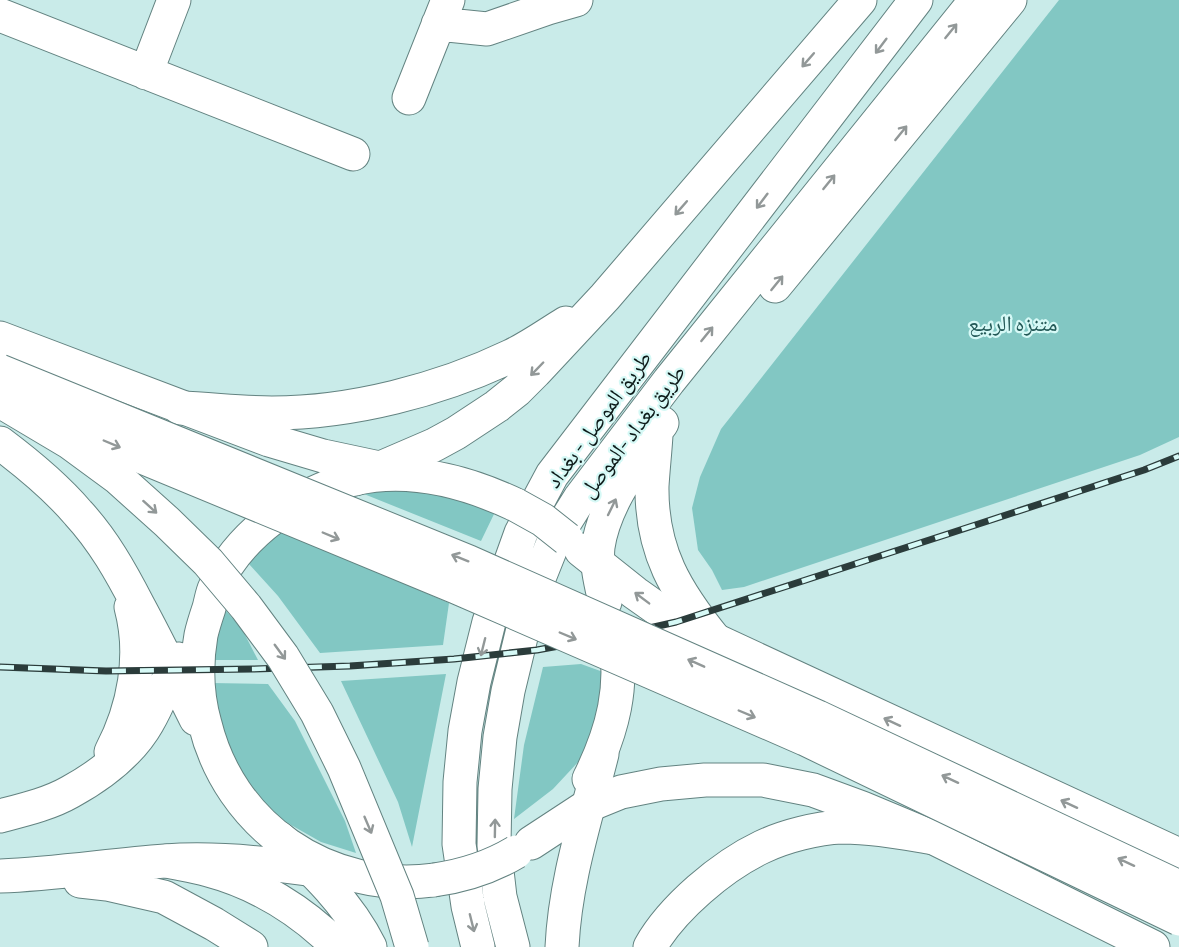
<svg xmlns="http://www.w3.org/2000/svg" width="1179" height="947" font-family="'Sofia Sans Condensed','Noto Naskh Arabic',sans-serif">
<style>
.green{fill:#82c7c3}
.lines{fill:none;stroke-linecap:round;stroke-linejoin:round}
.minor-casing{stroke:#638381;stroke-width:35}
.major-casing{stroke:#638381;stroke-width:35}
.highway-casing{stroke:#638381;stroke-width:35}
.minor{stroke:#fff;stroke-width:33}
.major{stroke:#fff;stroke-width:33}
.highway{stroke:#fff;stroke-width:33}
.rail-casing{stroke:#2b3c3b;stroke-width:7}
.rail{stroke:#d6f9f6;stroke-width:4.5;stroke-dasharray:14;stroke-linecap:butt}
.major-bridge-casing{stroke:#638381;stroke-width:35;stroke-linecap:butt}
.highway-bridge-casing{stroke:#638381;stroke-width:35;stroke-linecap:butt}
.major-bridge{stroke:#fff;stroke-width:33}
.highway-bridge{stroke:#fff;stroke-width:33}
.oneway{stroke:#929898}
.labels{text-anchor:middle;stroke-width:4.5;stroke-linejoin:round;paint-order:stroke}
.park-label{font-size:22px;fill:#235957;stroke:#d6f9f6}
.street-label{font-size:22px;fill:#0d1a19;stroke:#d6f9f6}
</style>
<rect width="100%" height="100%" fill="#c9ebe9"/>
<path class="green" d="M1059,0H1179V437L1140,455L744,587L722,590L712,570L698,550L692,508L700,477L721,429Z
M426,487L495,512L481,541L349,488Z
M277,529L449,603L443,645L320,653L278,596L249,564L259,550Z
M221,605L242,629L258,660H210Z
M581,664L606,673L593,729L580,760L553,789L514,819L524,745L543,667Z
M446,674L412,847L398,802L341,681Z
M211,683L268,684L295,721L345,821L356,853L321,842L284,821L252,792L229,756Z"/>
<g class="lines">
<defs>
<path id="minor" d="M0,15L353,154
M438,24L487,29L548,8L576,0
M146,73L174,0
M409,98L448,0"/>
<path id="major" d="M0,338L269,440L323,456L384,469
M0,443C28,464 55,486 78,513C103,540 121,572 138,605C158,642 177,681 196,719
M581,550L635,593L676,622L1179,855
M111,752C134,708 144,656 131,607
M589,779C612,733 626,684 613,632
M0,816C23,810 49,804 70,792C101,775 131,752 148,722C160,702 167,679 178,659
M531,843L589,805L621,792L661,784L705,780H763L813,790L862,808L934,838L1153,947
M0,876C55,874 110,865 165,861C217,857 270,863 321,871
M434,880C383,887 330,874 288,845C246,816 217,773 205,724C197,696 196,664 201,635C203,626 206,617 209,608C211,601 212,593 215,587C239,534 298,492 354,479C410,466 465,481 516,505
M80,881L107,884L164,897L214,924L251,947"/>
<path id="highway" d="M775,286L1010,0
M180,408C211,409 241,413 272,413C351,413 440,390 511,356C530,347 548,334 566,323
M656,435C655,452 653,469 652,486C651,551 676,592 716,641
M355,479L434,445L456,433L497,406L517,390L535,372L605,297L860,0
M605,602C601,584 596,565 598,547C604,505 634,466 656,431L662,423
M279,838C313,870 349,904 370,947
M167,861C180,864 194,866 208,870C257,883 302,911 338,947
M478,947L468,906L459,844L460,782L465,731L474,682L489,622L521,533L552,475L916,0
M513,947L500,897L494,845L495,789L500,737L508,691L522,633L537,583L555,538L580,498L669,381L976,0
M562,947C565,881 586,818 602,754
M650,947C672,908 722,866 762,847C785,836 817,828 842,827C873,827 903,833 934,838"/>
</defs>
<use href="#minor" class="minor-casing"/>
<use href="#major" class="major-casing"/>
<use href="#highway" class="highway-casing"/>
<use href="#minor" class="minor"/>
<use href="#major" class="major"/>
<use href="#highway" class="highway"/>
<defs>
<path id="rail" d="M0,667L106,671L253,669L350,666L454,659L537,650L614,636L676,622L954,532L1144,470L1179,456"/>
</defs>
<use href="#rail" class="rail-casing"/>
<use href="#rail" class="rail"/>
<defs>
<path id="major-bridge" d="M0,371L469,562L818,717L1179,887
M43,416L456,587L805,739L1179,919
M516,505L543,520L567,539
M434,880C463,876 491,867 516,852"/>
<path id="highway-bridge" d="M0,401L69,442L118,478L167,522L208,562L246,607L283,657L317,713L344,768L397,896L412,947"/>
</defs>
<use href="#major-bridge" class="major-bridge-casing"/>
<use href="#highway-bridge" class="highway-bridge-casing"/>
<use href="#major-bridge" class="major-bridge"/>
<use href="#highway-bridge" class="highway-bridge"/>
</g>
<defs><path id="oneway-shaft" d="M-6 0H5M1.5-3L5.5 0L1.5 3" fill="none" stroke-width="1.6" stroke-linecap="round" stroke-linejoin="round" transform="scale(1.5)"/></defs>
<g class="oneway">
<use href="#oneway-shaft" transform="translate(951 31) rotate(-51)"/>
<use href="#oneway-shaft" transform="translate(881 46) rotate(127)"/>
<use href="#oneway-shaft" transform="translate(808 60) rotate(131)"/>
<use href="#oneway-shaft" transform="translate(901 133) rotate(-51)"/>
<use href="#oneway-shaft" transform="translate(829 182) rotate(-51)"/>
<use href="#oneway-shaft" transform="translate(762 201) rotate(127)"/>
<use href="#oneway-shaft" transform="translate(681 208) rotate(131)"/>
<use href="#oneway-shaft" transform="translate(777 283) rotate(-51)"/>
<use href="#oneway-shaft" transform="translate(707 334) rotate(-51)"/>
<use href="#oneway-shaft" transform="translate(537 369) rotate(134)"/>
<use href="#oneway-shaft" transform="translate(112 444) rotate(23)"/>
<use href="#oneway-shaft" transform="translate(150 507) rotate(42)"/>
<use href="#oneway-shaft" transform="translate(612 507) rotate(-64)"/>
<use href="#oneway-shaft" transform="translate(331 536) rotate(23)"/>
<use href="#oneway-shaft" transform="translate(460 558) rotate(-158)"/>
<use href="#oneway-shaft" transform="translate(642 598) rotate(-143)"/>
<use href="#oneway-shaft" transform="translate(568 636) rotate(23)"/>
<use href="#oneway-shaft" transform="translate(483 647) rotate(104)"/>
<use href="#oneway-shaft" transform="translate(280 652) rotate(54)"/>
<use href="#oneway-shaft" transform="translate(696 663) rotate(-156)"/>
<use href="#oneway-shaft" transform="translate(747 714) rotate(23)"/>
<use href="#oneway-shaft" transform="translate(892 722) rotate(-155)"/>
<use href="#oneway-shaft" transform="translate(950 779) rotate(-155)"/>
<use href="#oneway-shaft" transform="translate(1069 804) rotate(-155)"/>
<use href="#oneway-shaft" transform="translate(368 825) rotate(67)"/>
<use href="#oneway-shaft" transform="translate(495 828) rotate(-89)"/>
<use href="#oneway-shaft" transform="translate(1126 862) rotate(-155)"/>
<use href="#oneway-shaft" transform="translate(472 923) rotate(76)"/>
</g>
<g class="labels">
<g class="park-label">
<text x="1013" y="331">متنزه الربيع</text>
</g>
<g class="street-label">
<text transform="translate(598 419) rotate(-54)" y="8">طريق الموصل - بغداد</text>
<text transform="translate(632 431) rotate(-53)" y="8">طريق بغداد -الموصل</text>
</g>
</g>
</svg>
